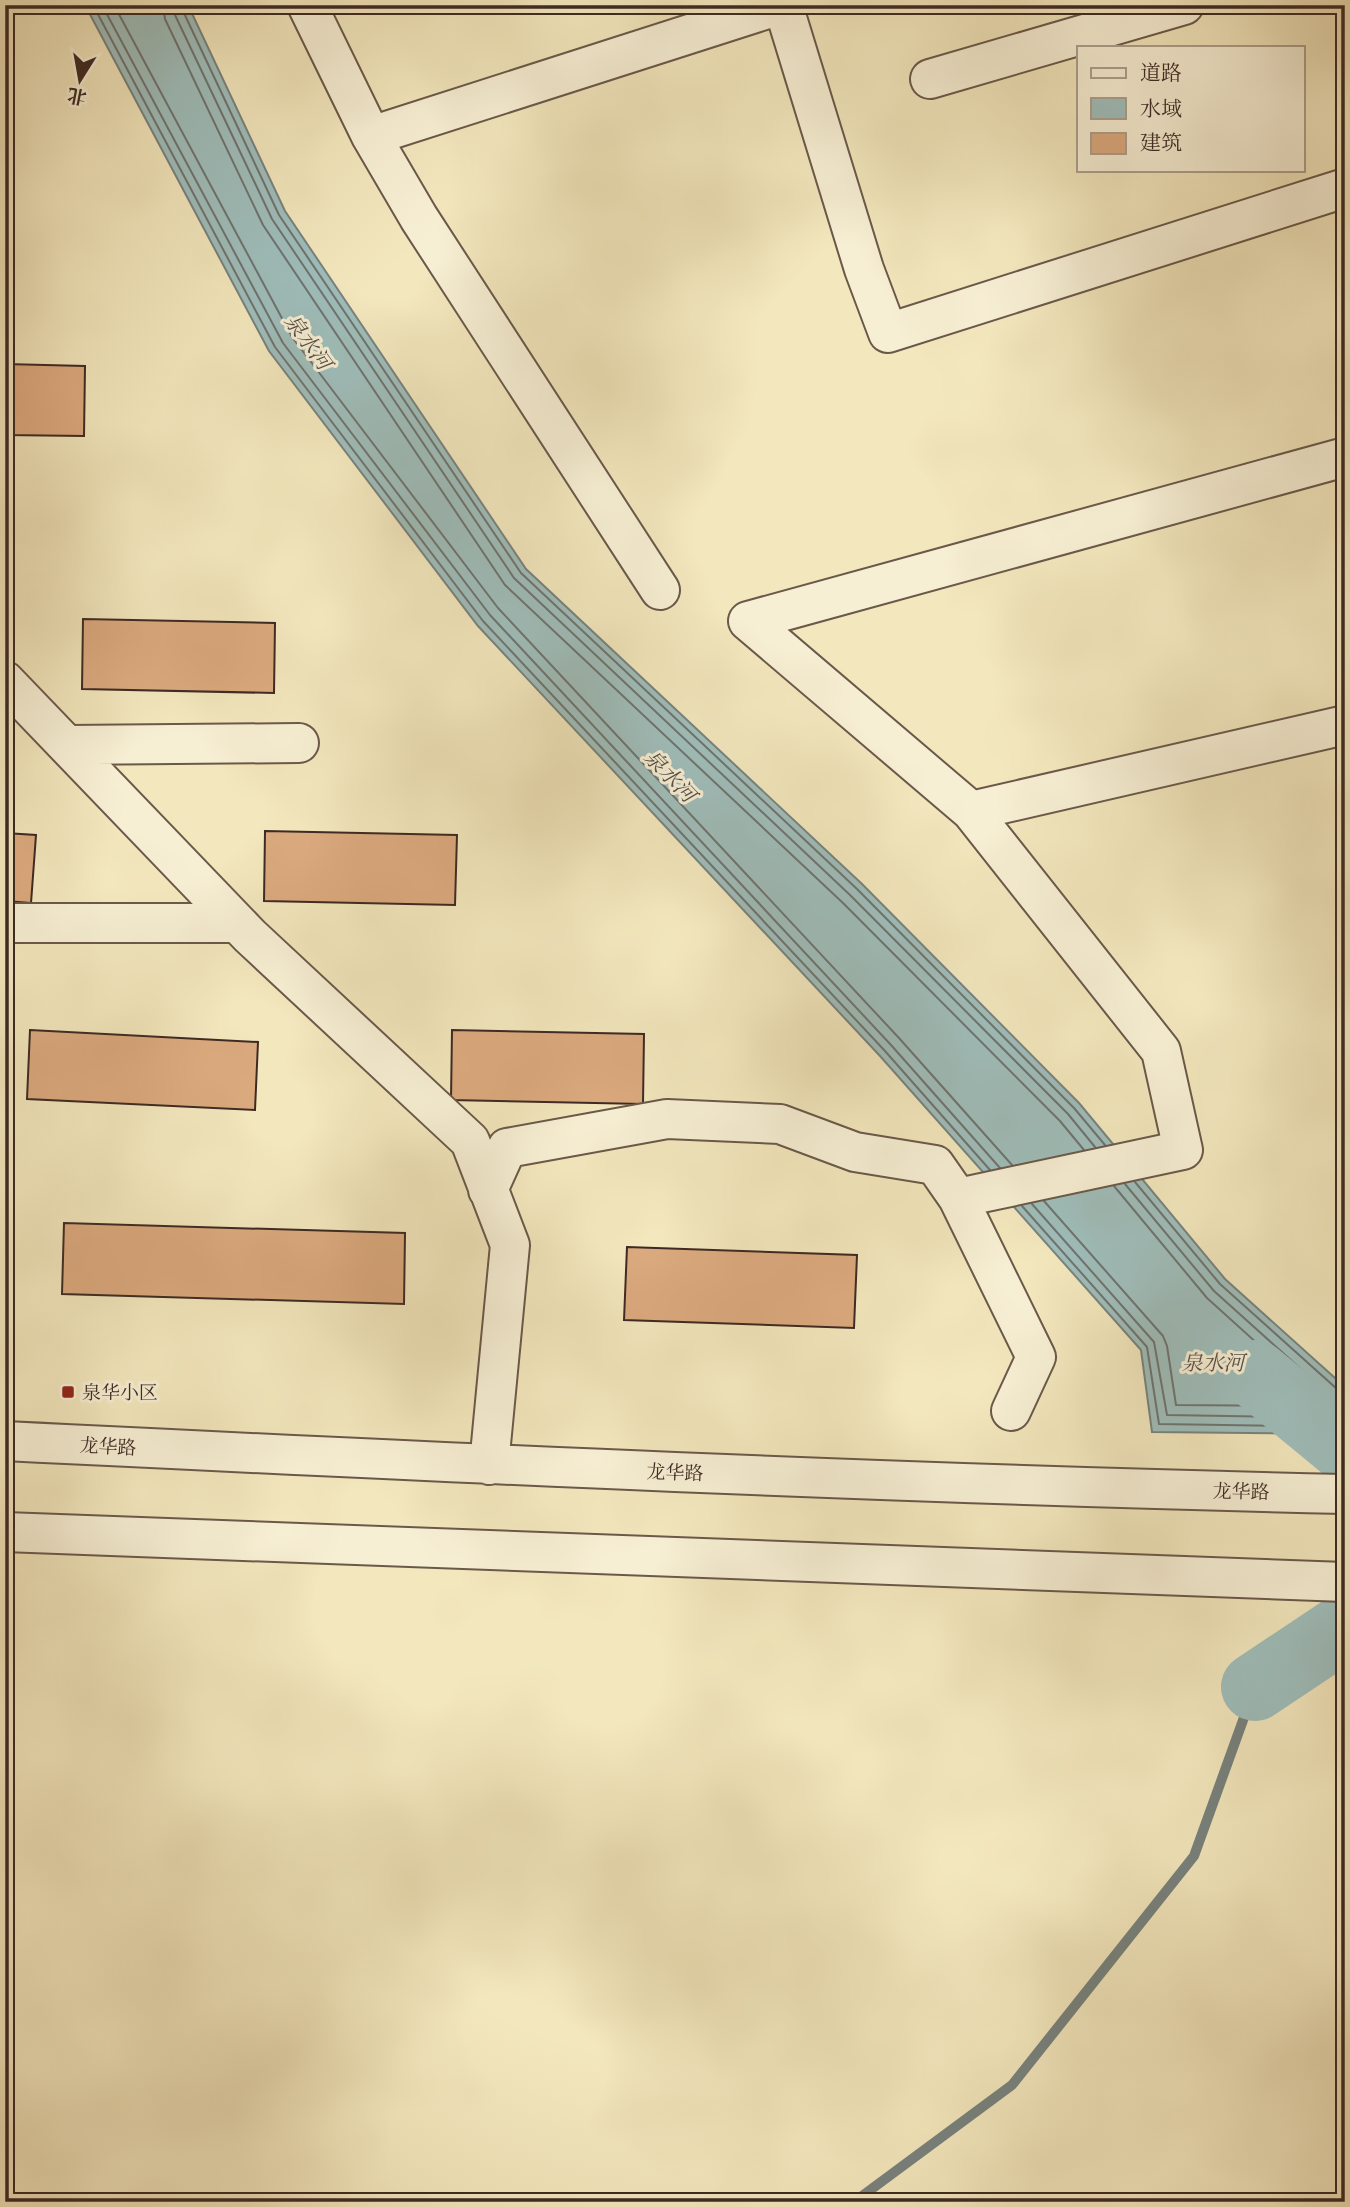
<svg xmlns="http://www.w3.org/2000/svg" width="1350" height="2207" font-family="Vollkorn,'Noto Serif SC',serif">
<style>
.water{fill:#9fbebb;stroke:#78837f;stroke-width:2}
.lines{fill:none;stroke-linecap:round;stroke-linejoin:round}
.shore{stroke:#6e7470;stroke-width:2}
.stream{stroke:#78837f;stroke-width:10}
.river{stroke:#9fbebb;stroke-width:68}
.building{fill:#dba97e;stroke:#3d2a24;stroke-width:2}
.minor-casing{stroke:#6a594a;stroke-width:42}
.minor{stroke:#f7efd4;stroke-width:38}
.poi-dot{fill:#8f2418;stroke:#f7efd4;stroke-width:2.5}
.labels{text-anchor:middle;stroke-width:6;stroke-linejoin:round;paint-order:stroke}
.poi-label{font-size:19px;fill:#3d2a24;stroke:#f7efd4;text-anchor:start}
.street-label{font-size:19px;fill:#3d2a24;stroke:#f7efd4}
.water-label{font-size:21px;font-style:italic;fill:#564f4a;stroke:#f7efd4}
</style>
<rect width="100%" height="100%" fill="#f3e7bd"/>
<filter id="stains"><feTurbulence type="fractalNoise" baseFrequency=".00286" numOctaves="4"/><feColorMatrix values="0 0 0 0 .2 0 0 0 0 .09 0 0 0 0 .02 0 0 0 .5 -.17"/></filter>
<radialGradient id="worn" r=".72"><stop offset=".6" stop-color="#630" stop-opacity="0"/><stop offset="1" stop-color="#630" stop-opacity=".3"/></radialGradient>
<path class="water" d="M85,5H188L285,211L526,569L862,884L1079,1103L1225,1279L1345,1387V1434L1152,1432L1141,1350L880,1056L478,626L269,351Z"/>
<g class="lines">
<path class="shore" d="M93,5L275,347L483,621L885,1051L990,1170
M102,5L283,343L490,615L891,1045L1000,1168
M114,5L292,337L498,608L899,1038L1012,1165
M163,5L165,19L263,225L505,585L843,903L1060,1121L1084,1150
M173,5L175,15L272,219L514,578L850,895L1068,1114L1095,1147
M182,5L183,11L279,215L521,573L857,889L1074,1108L1105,1145
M1135,1182L1220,1284L1337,1389L1345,1391
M1125,1184L1214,1291L1332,1397L1345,1400
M1044,1201L1163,1336L1167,1346L1176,1405L1322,1406L1321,1401L1207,1298L1114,1186
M1032,1204L1154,1342L1167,1415L1345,1418
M1022,1206L1147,1347L1159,1424L1345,1427"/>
<path class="stream" d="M854,2202L1012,2085L1194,1856L1255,1687"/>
<path class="river" d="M1255,1374L1345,1448
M1255,1687L1345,1627"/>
</g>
<path class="building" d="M5,364L85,366L84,436L5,435Z
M83,619L275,623L274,693L82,689Z
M265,831L457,835L455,905L264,901Z
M5,833L36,835L31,903L5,901Z
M30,1030L258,1042L255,1110L27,1099Z
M452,1030L644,1034L643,1104L451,1100Z
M64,1223L405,1233L404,1304L62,1294Z
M627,1247L857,1255L854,1328L624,1320Z"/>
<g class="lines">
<defs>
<path id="minor" d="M307,5L371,136L419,218L660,590
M783,5L864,269L888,333L1345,188
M930,79L1184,5
M371,136L780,5
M748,621L971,811L1161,1051L1183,1150L958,1198
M748,621L1345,457
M5,681L250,936L470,1141L510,1245L489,1465
M67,745L299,743
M971,811L1345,725
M5,923H237
M488,1190L507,1148L667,1119L780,1124L855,1152L935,1165L958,1198L1036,1357L1011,1411
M5,1441C452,1463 898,1484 1345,1494
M5,1532L1345,1582"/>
</defs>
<use href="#minor" class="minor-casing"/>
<use href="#minor" class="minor"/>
</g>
<rect class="poi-dot" x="61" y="1385" width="14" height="14" rx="3.5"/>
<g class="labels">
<g class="poi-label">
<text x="82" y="1399">泉华小区</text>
</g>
<g class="street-label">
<text transform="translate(108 1446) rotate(3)" y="7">龙华路</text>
<text transform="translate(675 1472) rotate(2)" y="7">龙华路</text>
<text transform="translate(1241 1491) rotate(1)" y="7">龙华路</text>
</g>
<g class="water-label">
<text transform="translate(308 342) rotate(54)" y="7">泉水河</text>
<text transform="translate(670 776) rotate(46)" y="7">泉水河</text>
<text x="1213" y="1370">泉水河</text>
</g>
</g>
<rect width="1350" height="2207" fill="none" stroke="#f3e7bd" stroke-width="28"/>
<rect x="7" y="7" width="1336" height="2193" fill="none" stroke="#3d2a24" stroke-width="3.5"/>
<rect x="14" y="14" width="1322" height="2179" fill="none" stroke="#3d2a24" stroke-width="2"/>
<rect x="1077" y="46" width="228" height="126" fill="#f7efd4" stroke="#ada08e" stroke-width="2"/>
<rect x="1091" y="68" width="35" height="10" fill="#f7efd4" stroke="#ada08e" stroke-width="2"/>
<text x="1140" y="80" font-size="21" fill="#3d2a24">道路</text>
<rect x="1091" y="98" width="35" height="21" fill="#9fbebb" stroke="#ada08e" stroke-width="2"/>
<text x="1140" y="116" font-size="21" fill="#3d2a24">水域</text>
<rect x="1091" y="133" width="35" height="21" fill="#dba97e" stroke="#ada08e" stroke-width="2"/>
<text x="1140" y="150" font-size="21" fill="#3d2a24">建筑</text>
<g transform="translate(80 80) rotate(191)" stroke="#f7efd4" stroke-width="5" paint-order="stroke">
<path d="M0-5L12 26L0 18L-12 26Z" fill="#3d2a24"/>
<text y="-10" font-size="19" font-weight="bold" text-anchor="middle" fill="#3d2a24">北</text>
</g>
<rect width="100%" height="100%" filter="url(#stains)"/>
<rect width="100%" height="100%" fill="url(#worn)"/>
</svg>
